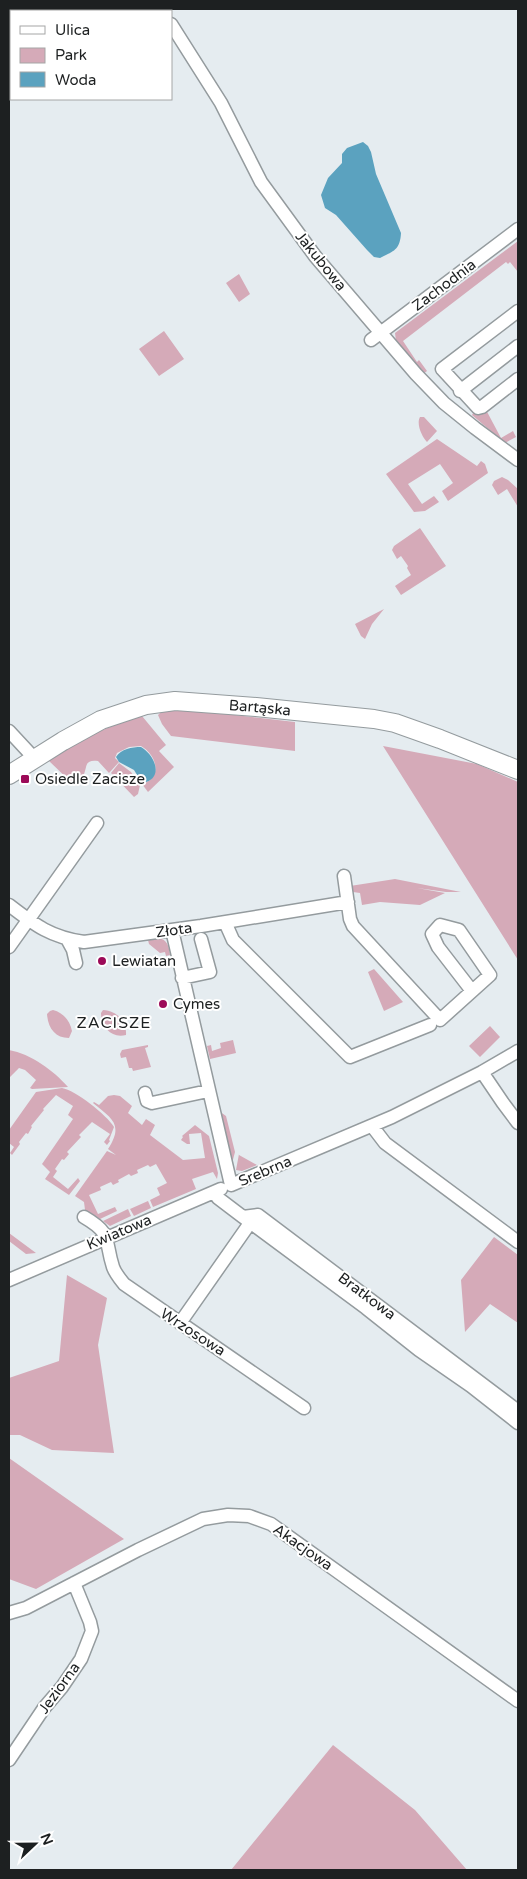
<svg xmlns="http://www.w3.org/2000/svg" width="527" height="1879" font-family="'Varela Round',sans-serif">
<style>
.green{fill:#d5aab8}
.water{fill:#5ba2bf}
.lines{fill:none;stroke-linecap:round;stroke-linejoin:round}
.street-casing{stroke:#949b9e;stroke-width:15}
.secondary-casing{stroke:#949b9e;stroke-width:20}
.street{stroke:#fff;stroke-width:12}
.secondary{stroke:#fff;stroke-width:18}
.poi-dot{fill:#9c0a58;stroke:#fff;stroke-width:2}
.labels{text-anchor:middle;stroke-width:4;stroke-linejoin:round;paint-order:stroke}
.street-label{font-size:15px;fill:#1d2021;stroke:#fff}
.poi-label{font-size:15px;fill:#1d2021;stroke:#fff;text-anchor:start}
.neighbourhood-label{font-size:16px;letter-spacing:1px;fill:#1d2021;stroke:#fff}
</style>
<rect width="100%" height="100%" fill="#e5ecf0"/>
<path class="green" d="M518,241V272L510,262L508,264L506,262L403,341L417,362L419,360L427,371L423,374L396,341L395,333Z
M239,274L250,294L239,302L226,283Z
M164,331L184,359L159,376L139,349Z
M485,408L501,438L513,431L516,437L505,443L472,415L475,410Z
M420,417H424L437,431L427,442C422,437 416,424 420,417Z
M437,439L477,466L481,461L485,464L488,473L448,501L442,491L453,483L440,464L408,484L422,504L434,496L439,502L425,511L414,512L386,474Z
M502,477L508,480L518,489V507L507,489L498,495L492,485L494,481Z
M420,528L446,566L401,595L395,586L411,575L407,568L408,566L401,556L397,559L392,550L394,546Z
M384,609L372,624L365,639L361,636L355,624Z
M167,709L193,710L295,722V751L171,736L162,724L158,715L163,710Z
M140,715L142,716L166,745L159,751L174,767L148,792L142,784C163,778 157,755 141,746L129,747L117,753L115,758L119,762L109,773L98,761C83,759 88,768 83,776C81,779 76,782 73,784L48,760L95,733Z
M383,746L477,764L518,782V960Z
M119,763L131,772L140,785L138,794L134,797L111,773Z
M395,879L461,892H446L417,888L445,893L420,905L380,902L362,905L360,893L353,892L350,886Z
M158,938C167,939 169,946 170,955L166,956L165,952L160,953L149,944L148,940Z
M374,969L403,1002L384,1011L368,972Z
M53,1010C64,1013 70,1021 72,1031L69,1038C55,1038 48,1028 47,1014L50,1011Z
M103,1010C117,1011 127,1021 126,1035C111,1039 101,1026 101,1013Z
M490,1026L500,1037L480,1057L469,1046Z
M233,1040L236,1053L210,1059L207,1046L211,1045L212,1051L221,1048L220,1043Z
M148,1045V1047L145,1048L151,1067L133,1071L132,1068H129L126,1057L121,1058L120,1054L122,1050Z
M9,1050C31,1054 53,1070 68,1087L32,1089L30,1088L36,1080L25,1070L19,1068L9,1078Z
M62,1088C75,1090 107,1115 114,1127L109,1140L110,1141L107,1145L104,1142L110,1134L92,1122L79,1135L81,1137L67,1152L69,1154L64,1160L62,1159L55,1169L57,1171L53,1177L68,1189L78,1178L80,1181L69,1195L45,1179L50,1172L42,1164L73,1119L68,1115L73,1106L56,1095L43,1109L44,1110L31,1126L32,1127L28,1134L26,1133L19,1142L20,1144L12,1155L10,1153L14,1147L9,1143V1130L36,1092Z
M114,1095L120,1096L132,1106L128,1113L142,1125L146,1119L155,1125L150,1135L183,1160L205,1158L201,1133L189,1134L190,1144H187L181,1140L183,1137L182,1136L195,1125L209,1136L218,1173L217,1179L213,1172L192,1179L196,1189L153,1207L150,1200L160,1195L157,1188L167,1183L156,1164L150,1167L148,1165L137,1170L138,1173L131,1176L129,1174L118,1180L119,1182L113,1185L111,1182L100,1187L101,1190L89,1195L98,1214L115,1207L117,1211L100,1219L85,1210L84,1202L75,1196L107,1151L116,1155L108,1149C124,1124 112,1119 93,1103L94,1102L99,1105L108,1096Z
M219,1111L226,1116L235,1152L231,1167Z
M239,1154V1155L257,1165L242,1171L236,1170Z
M148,1201L151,1208L134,1216L130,1209Z
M128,1209L131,1216L110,1226L103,1221Z
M9,1233L36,1253L26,1254L9,1241Z
M494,1237L518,1255V1323L490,1304L465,1332L461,1280Z
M67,1275L107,1298L98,1345L114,1453L52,1450L20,1435H9V1378L59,1361Z
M9,1458L124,1539L36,1589L9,1579Z
M333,1745L415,1810L467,1870H231Z"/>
<path class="water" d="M363,142L368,146L371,152L376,174L401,233C400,250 394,251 380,258L374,257L367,250L336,215L325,208L321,195L328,178L342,163V154L347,148Z
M141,747C155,755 165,779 142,783L134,770L119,762L116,757C121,749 132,747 141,747Z"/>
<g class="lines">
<defs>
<path id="street" d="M161,9L163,11
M171,24L221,103L261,182L315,256L416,374L444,403L475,428L518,460
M518,311L442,369L478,408L482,407L518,379
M371,340L518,229
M460,391L518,346
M9,731L35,759
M344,876L350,919L353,926L440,1020L490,975L459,930L440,925L432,934L438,947L472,991
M9,905C35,925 50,937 84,942L201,926L348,902
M225,922L233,940L350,1057L430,1025
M172,930L231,1185L392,1117L482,1072L518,1051
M67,939L73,950L76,963
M9,947L97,823
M182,978L210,972L201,939
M482,1072L503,1103L518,1123
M145,1093L147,1101L152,1103L208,1091
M372,1126L385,1143L518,1242
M214,1192L218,1198L243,1217L258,1215L518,1411
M84,1217C113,1234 104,1239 113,1267C115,1273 120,1279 124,1284L304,1408
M243,1217L366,1308L419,1350L471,1386L518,1423
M9,1280L221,1189
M180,1323L250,1223
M9,1613L26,1608L138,1550L203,1519L228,1515L249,1516L271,1524L518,1701
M9,1760L44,1708L62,1687L81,1659L92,1631L90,1622L74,1583"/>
<g id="secondary">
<path id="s1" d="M9,775L63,741L101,720L146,705L175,701L256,707L374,719L395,723L440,739L518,770"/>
</g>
</defs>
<use href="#street" class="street-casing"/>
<use href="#secondary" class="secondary-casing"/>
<use href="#street" class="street"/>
<use href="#secondary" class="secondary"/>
</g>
<g class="poi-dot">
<rect x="20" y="774" width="10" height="10" rx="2.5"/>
<circle cx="102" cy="961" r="5"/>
<circle cx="163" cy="1004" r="5"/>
</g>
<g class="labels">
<g class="street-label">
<text transform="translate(321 261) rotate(51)" y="5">Jakubowa</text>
<text transform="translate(444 285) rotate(-37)" y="5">Zachodnia</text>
<text dy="5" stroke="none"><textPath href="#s1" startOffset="269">Bartąska</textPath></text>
<text transform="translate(174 930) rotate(-8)" y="5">Złota</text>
<text transform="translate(265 1171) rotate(-23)" y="5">Srebrna</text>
<text transform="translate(119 1232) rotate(-23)" y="5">Kwiatowa</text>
<text transform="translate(367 1296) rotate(37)" y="5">Bratkowa</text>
<text transform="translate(193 1332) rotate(33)" y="5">Wrzosowa</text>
<text transform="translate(303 1547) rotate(35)" y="5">Akacjowa</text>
<text transform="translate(59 1688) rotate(-54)" y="5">Jeziorna</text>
</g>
<g class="poi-label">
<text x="35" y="784">Osiedle Zacisze</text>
<text x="112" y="966">Lewiatan</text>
<text x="173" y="1009">Cymes</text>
</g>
<g class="neighbourhood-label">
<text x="114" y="1028">ZACISZE</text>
</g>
</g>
<rect width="527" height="1879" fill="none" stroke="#1d2021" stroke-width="20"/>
<rect x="10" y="10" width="162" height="90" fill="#ffffff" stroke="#a5a6a6"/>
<rect x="20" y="26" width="25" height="8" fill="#ffffff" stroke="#a5a6a6"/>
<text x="55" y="35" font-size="15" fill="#1d2021">Ulica</text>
<rect x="20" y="48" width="25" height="15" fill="#d5aab8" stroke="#a5a6a6"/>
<text x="55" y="60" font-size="15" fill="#1d2021">Park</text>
<rect x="20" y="72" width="25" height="15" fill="#5ba2bf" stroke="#a5a6a6"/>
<text x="55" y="85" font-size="15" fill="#1d2021">Woda</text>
<g transform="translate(35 1844) rotate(68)" stroke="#ffffff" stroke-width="4" paint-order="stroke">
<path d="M0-4L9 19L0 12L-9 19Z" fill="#1d2021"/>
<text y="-8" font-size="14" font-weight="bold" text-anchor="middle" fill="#1d2021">N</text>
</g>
</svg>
